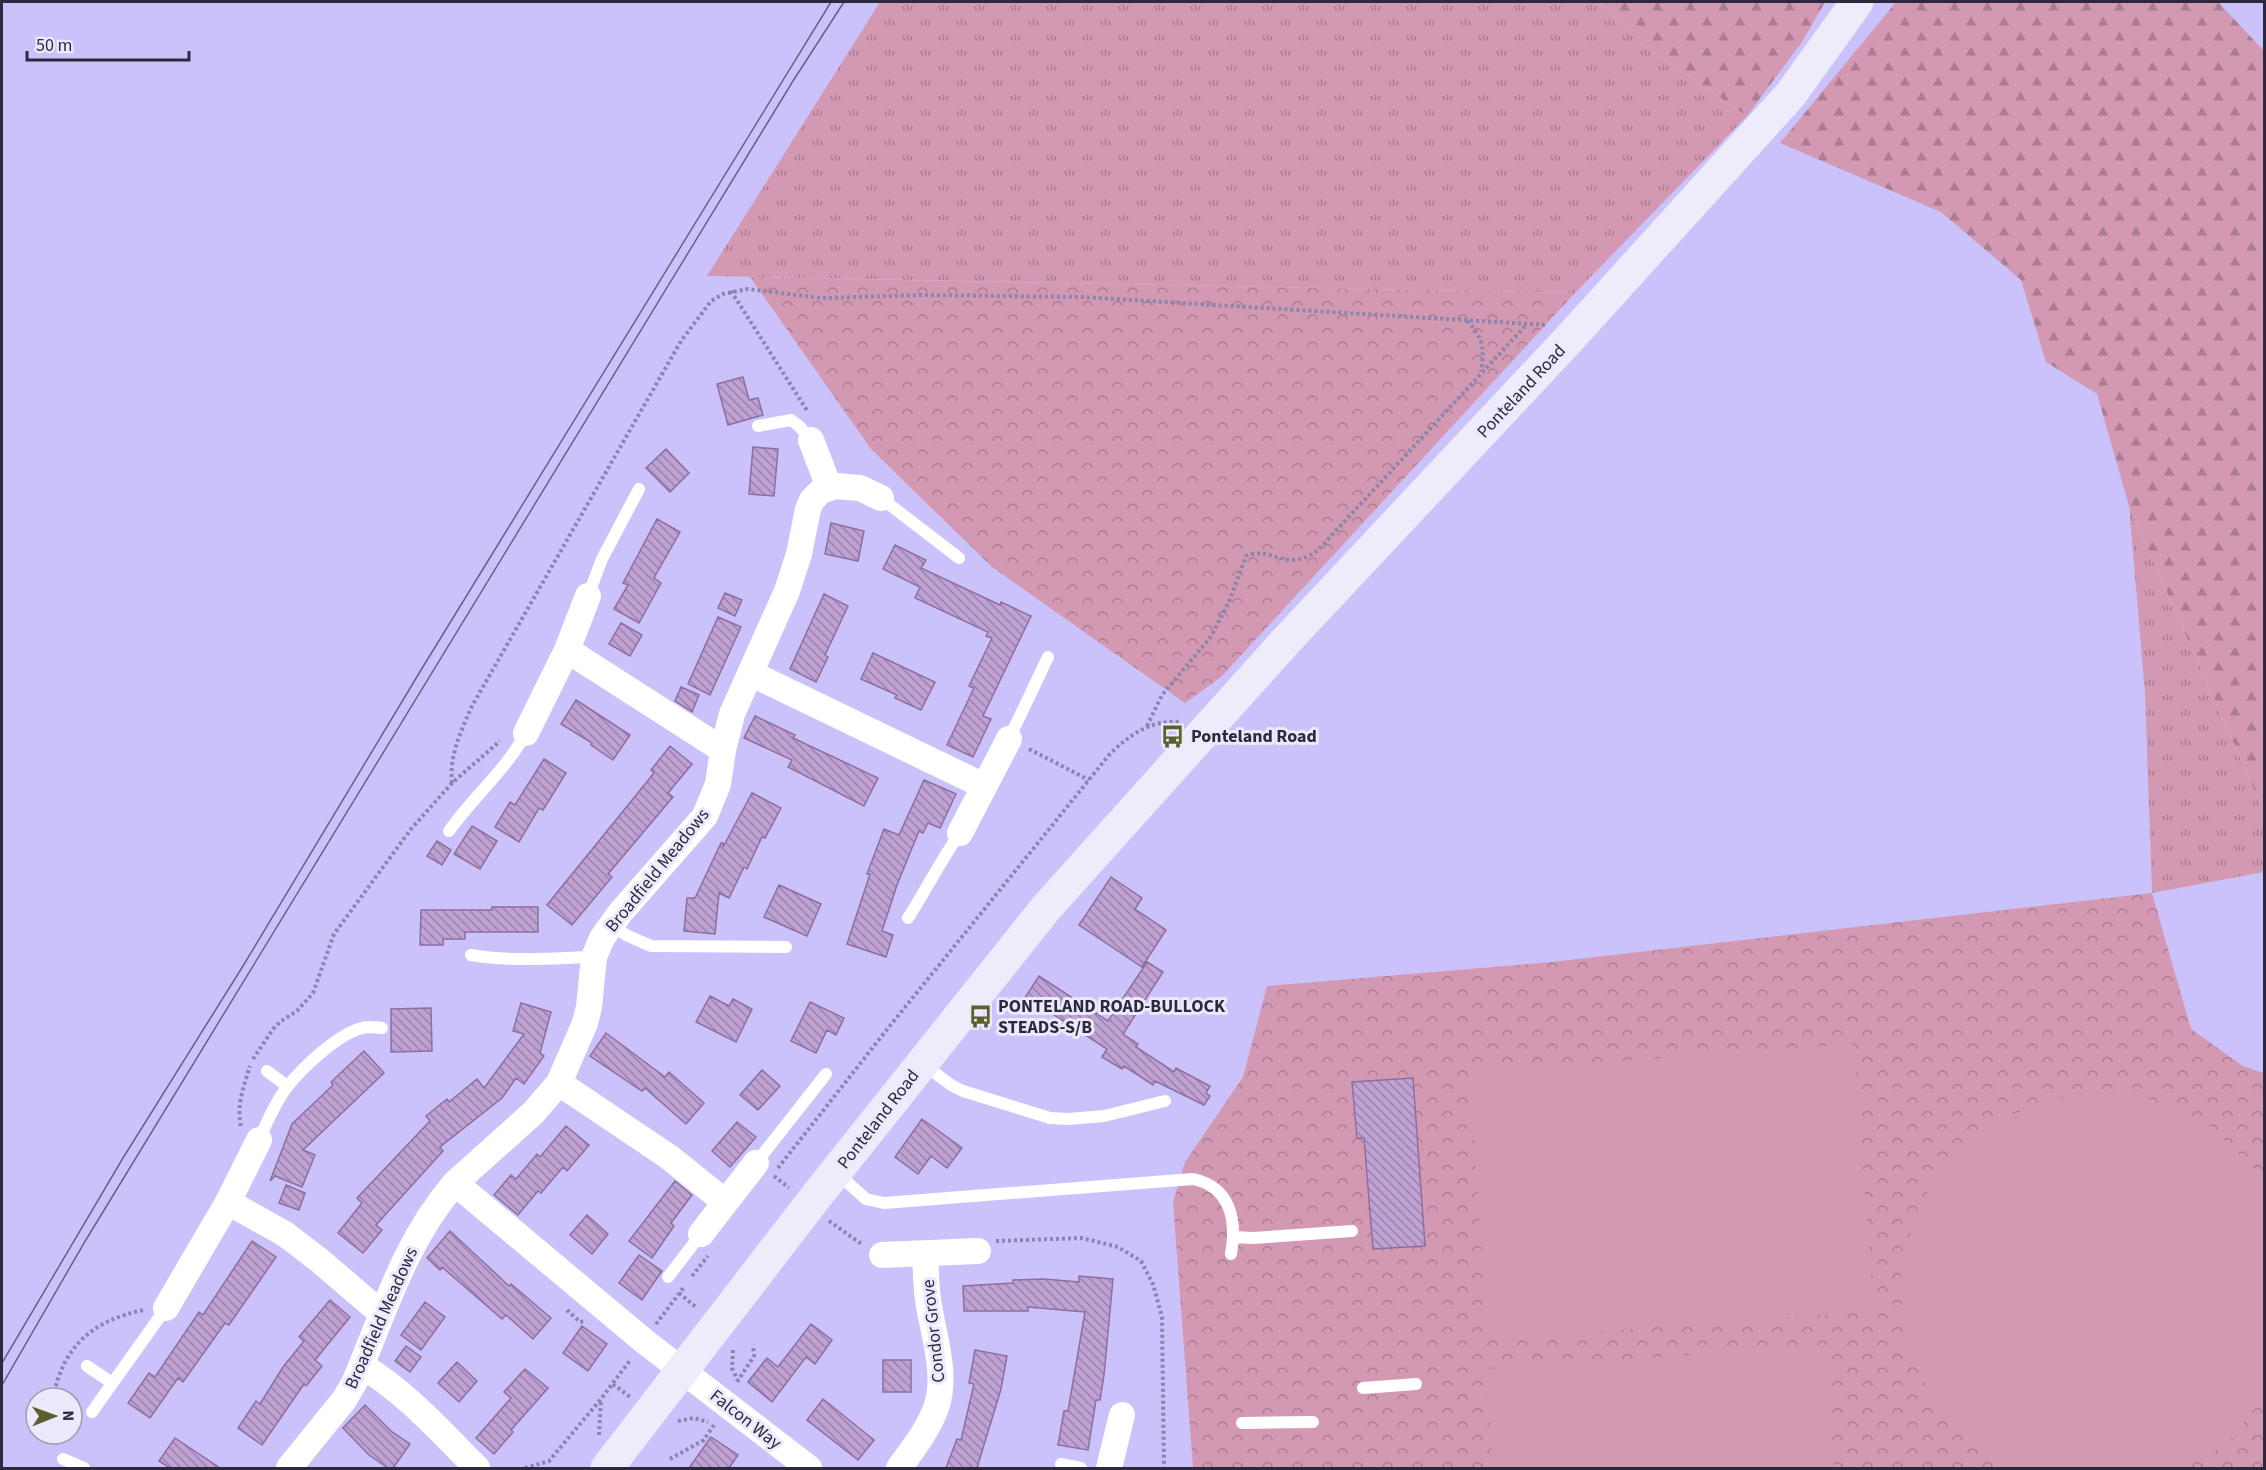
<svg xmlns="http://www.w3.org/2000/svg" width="2266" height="1470" font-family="'Source Sans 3',sans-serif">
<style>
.grass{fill:url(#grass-tufts)}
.forest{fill:url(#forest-firs)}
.park{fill:url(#park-crowns)}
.garden{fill:#d499b2}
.building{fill:url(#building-back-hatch);stroke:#8c6f9e;stroke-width:1.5}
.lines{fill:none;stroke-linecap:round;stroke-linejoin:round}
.path{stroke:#8b84af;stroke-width:4;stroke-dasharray:3 3;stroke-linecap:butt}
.service{stroke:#fff;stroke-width:12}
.minor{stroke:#fff;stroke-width:26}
.secondary{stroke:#eeecfa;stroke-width:33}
.tram{stroke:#676184;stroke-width:1.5}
.labels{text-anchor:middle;stroke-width:6;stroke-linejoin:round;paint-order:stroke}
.street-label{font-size:18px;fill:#2c293e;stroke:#ebe9fb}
.poi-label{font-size:18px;font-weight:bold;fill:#2c293e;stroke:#ebe9fb;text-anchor:start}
</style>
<defs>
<pattern id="grass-tufts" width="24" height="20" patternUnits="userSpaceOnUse" patternTransform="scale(1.5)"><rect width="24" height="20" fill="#d499b2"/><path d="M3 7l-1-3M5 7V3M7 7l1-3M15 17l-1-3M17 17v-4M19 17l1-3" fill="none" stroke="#ac7d92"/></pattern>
<pattern id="forest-firs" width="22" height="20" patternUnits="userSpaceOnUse" patternTransform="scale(1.5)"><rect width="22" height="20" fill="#d499b2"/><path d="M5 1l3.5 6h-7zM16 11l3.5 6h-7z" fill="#ac7d92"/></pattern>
<pattern id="park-crowns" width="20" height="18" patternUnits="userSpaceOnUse" patternTransform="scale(1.5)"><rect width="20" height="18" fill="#d499b2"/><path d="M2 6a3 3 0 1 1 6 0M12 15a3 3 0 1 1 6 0" fill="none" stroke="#ac7d92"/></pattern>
<pattern id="building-back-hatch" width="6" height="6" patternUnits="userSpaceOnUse" patternTransform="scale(1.5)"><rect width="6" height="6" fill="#bfa1d3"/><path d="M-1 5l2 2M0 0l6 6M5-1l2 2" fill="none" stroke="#9b83ad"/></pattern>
</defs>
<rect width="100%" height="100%" fill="#cbc2fb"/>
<path class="grass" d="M880,2H1599L1646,47L1747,116L1575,293L707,276Z
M2129,506L2264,812V872L2152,893L2145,693Z"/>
<path class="forest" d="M1599,2H1825L1802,42L1747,116L1646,47Z
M1896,2H2218L2264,51V812L2129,506L2097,394L2046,362L2021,280L1941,212L1780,143Z"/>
<path class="park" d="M750,277L1575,293L1221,677L1185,703L992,567L871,449Z
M2152,893L2191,1029L2243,1066L2264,1073V1468H1193L1173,1202L1185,1162L1243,1077L1267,986L1552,962Z"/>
<path class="garden" d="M1854,1044L1874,1311L1488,1340L1469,1072Z
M2077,1093L2146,1098L2209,1126L2259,1174L2264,1185V1397L2227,1444L2184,1468H2003L1942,1417L1904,1341L1901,1256L1934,1177L1996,1120Z
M1825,1346L1834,1468H1493L1486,1369Z"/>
<path class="building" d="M743,377L749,400L758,398L763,415L728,425L717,384Z
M753,447L778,449L774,496L749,494Z
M666,449L689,473L670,492L646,468Z
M657,519L680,532L654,578L661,583L639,623L614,609L628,585L623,583Z
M831,523L864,531L858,561L825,554Z
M895,545L926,560L921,568L1000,605L1001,602L1031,616L983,716L991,719L973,757L947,745L974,688L969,686L992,638L986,636L988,632L915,598L920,587L883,569Z
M725,593L742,600L735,616L718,608Z
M824,594L848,606L825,655L828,657L816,682L790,669Z
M718,617L741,627L710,695L688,684Z
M621,623L642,635L630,656L609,644Z
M873,653L935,682L921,710L895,698L897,695L861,679Z
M681,687L699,695L692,712L675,701Z
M576,700L630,735L613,760L591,745L592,743L561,724Z
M755,716L795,735L793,738L878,778L864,806L788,767L792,760L744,738Z
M670,746L692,764L668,793L673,797L608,874L612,877L572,925L547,905L654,773L651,770Z
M544,759L566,773L543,810L539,808L519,842L495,827L510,802L515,805Z
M924,780L956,794L940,828L928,823L923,833L919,831L897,885L882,931L893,935L886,957L847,944L870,874H867L884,829L899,835Z
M752,793L781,808L765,838L762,837L747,869L744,867L729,898L719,893L715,934L684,931L687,898H695L721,843H723V847Z
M472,826L497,841L480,869L454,854Z
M437,841L451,850L442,865L427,856Z
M1111,877L1142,898L1135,909L1166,930L1142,967L1079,925Z
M779,885L821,904L807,936L764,917Z
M492,907H538V932H465V939H443V945H420L421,910H492Z
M1147,962L1163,972L1123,1034L1138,1044L1136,1047L1174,1072L1176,1068L1210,1086L1206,1093L1210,1096L1204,1105L1155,1081L1153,1085L1124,1066L1122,1069L1102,1057L1107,1049L1048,1011L1046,1014L1024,999L1039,976L1108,1021Z
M710,996L729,1006L733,999L752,1009L736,1042L696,1022Z
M810,1002L844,1018L836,1035L827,1030L816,1053L791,1041Z
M521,1003L551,1012L540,1053L544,1056L524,1084L516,1078L502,1098L440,1147L443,1151L376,1225L382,1230L363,1253L338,1233L362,1203L357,1198L430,1121L426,1116L447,1099L449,1102L477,1079L484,1088L524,1034L513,1031Z
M431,1008L432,1051L391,1052V1009Z
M606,1033L665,1077L669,1072L704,1103L686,1124L645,1088L642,1091L590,1056Z
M364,1051L384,1073L303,1150L315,1155L302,1187L275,1176L270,1181L292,1124L333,1085L331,1082Z
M762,1070L780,1086L758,1110L740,1095Z
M1413,1078L1425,1246L1373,1249L1364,1138H1357L1352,1082Z
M922,1119L962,1148L947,1168L931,1156L918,1174L895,1157Z
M737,1122L756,1137L730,1167L712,1151Z
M566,1126L589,1145L567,1171L563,1167L541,1193L538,1191L518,1215L494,1195L511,1175L516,1179L537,1154L540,1157Z
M675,1181L692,1195L671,1223L674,1226L652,1258L629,1241Z
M286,1185L305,1193L299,1210L279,1203Z
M587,1215L608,1234L592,1254L570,1235Z
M450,1231L509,1286L511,1284L551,1318L533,1339L506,1315L502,1319L442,1267L440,1270L427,1258Z
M252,1241L276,1257L229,1325L225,1323L183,1382L178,1378L150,1418L128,1403L149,1373L155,1377L199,1312L203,1315Z
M639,1255L662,1271L642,1300L619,1283Z
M1079,1276L1113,1279L1104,1375L1100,1400H1096L1088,1450L1058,1445L1064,1411H1068L1085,1312L1028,1307V1311H964L963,1286L1013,1283V1280L1044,1279L1079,1282Z
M330,1300L350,1317L315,1360L322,1366L306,1386L304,1384L262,1445L238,1428L256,1401L260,1404L283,1367L304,1341L299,1337Z
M425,1302L445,1317L421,1350L401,1335Z
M811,1324L832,1340L815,1364L806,1357L772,1402L748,1382L767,1358L778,1367Z
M582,1326L607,1344L588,1371L563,1353Z
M406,1346L421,1357L410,1372L395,1361Z
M975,1350L1007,1356L1001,1389L977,1468H946L957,1439L961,1440L974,1384L969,1383Z
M883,1360H911V1392H883Z
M457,1362L477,1381L459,1402L438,1383Z
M525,1369L548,1388L511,1430L513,1432L494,1454L476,1438L511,1398L504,1392Z
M823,1399L874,1440L858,1460L807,1420Z
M365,1405L391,1431L410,1444L393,1468H388L369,1455L343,1428Z
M711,1437L738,1455L729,1468H689Z
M175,1438L220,1468H170L159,1461Z"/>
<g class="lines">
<path class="path" d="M731,291L808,412
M1467,321C1483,337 1485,349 1481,371
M1147,726L1162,695L1210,638L1229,602L1246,556C1271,545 1288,575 1319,549L1527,324
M1029,749L1089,780
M452,783C449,756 461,731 472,706L681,341L711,301L723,294L748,289L821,298L923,295L1082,297L1547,325
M253,1059L273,1029L281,1021L297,1011L313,993L334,934L411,829L452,783L500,741
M241,1126C236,1106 244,1085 250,1066
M778,1168L885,1032L1109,755C1129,735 1150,720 1179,722
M774,1176L789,1188
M829,1221L863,1245
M996,1241L1082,1238L1118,1247L1141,1261L1153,1284L1162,1317L1164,1468
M692,1276L708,1256
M679,1293L697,1308
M567,1310L580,1322L585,1321
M656,1324L684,1287
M733,1350L732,1368L738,1381
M737,1382L754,1356L753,1345
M613,1384L630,1397
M53,1398C63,1346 93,1320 144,1310
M678,1421L694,1418L708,1422
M56,1434L59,1445
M599,1435L601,1400
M670,1459L704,1440L714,1425
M525,1468L549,1461L601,1399L631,1359"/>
<path class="service" d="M758,426L791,420L799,426L811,440
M881,498L959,558
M588,596L602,559L639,489
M1009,739L1048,657
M449,831C474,796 505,771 526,733
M908,918C926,890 941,860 960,833
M611,924L626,935L651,946L786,947
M471,955C512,962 553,958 594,957
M923,1064L951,1085L963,1091L1050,1118L1068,1119L1104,1116L1165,1101
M267,1071L287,1086
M259,1140C267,1122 275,1103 287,1087C302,1068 336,1036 359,1029C366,1026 374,1027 382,1028
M756,1163L826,1074
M837,1173L866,1199L884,1203L1193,1179C1231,1187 1237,1221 1231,1254
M1234,1237L1253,1238L1352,1231
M668,1277L701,1234
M87,1366L112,1383
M1363,1388L1416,1384
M92,1412L166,1308
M1242,1423L1313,1422
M63,1459L84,1468
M1061,1464L1081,1468"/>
<path class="minor" d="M811,440L829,487
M567,650L723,750
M750,673L984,786
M526,733L567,650L588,596
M960,833L1009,739
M559,1083L669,1157L725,1202
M455,1183L644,1341L809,1468
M228,1202L285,1234L319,1260L382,1314
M701,1234L756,1163
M882,1255L978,1251
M166,1308L228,1202L259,1140
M362,1366C406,1392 441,1432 477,1468
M289,1468L344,1400L354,1383C385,1311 403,1244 455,1183L533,1113L559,1083L585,1023L589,1007L594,957L602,938L620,913L705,816L718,784L723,750L732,714L787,591L799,554L808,509L812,500L821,491L836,486L860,488L881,498
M899,1468C913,1449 929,1429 937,1405C947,1372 933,1334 928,1300C926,1285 926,1269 925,1254
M1109,1468L1122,1415"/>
<path class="secondary" d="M607,1468L818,1194L1046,908L1286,641L1570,338L1791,94L1857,2"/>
<path class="tram" d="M2,1363L123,1158L243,966L421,670L831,2
M2,1385L84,1243L793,81L844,2"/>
</g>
<defs>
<symbol id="bus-bare" viewBox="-9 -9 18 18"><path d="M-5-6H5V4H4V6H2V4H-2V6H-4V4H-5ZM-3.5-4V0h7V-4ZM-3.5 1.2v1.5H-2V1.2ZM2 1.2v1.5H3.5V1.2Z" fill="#5c5f2c" stroke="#ebe9fb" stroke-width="2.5" paint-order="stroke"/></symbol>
</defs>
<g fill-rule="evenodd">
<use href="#bus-bare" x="1156" y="720" width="33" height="33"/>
<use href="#bus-bare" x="964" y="1000" width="33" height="33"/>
</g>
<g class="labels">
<g class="street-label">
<text transform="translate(1521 391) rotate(-47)" y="6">Ponteland Road</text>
<text transform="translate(657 870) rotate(-51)" y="6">Broadfield Meadows</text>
<text transform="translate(878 1119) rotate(-52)" y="6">Ponteland Road</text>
<text transform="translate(381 1318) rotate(-66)" y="6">Broadfield Meadows</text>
<text transform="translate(933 1331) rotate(-96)" y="6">Condor Grove</text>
<text transform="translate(746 1419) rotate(38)" y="6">Falcon Way</text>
</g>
<g class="poi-label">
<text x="1191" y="742">Ponteland Road</text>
<text x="998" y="1012">PONTELAND ROAD-BULLOCK<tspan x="998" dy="21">STEADS-S/B</tspan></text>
</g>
</g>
<rect width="2266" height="1470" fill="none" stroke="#2c293e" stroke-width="6"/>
<g transform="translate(54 1416) rotate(89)"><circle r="28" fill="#ebe9fb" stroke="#9f9caf" stroke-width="1.5"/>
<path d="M0-4.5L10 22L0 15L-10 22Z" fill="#5c5f2c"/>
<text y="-9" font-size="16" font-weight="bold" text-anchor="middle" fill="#2c293e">N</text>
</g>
<path d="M27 51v9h162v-9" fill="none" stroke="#2c293e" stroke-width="3"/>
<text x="36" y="51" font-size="18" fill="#2c293e" stroke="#ebe9fb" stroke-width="4.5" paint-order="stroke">50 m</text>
</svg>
